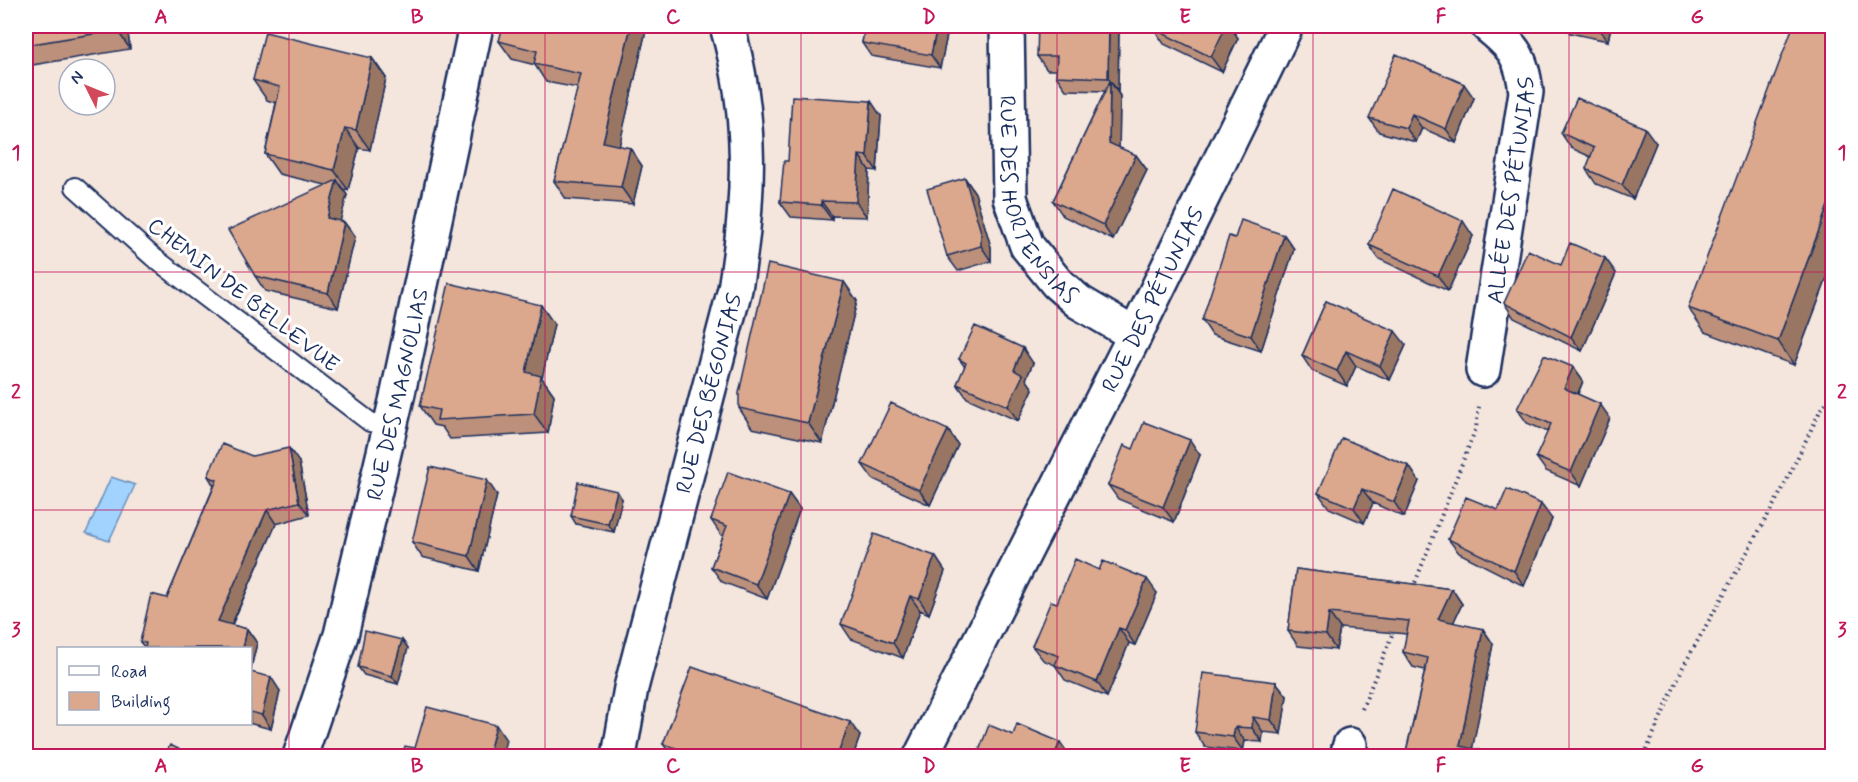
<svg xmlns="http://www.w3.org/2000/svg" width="1858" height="782" font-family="Mynerve,sans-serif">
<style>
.water{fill:#a1d3fe;stroke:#6b91be;stroke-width:1.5}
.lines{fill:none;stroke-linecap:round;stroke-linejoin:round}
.lane-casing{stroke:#1b2f5e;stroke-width:22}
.street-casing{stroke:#1b2f5e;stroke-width:38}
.secondary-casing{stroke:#1b2f5e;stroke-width:38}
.path{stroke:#1b2f5e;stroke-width:4;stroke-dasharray:1.5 4.5;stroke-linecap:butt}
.lane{stroke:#fff;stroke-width:18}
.street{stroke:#fff;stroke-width:33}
.secondary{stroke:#fff;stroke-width:33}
.wall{fill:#bc907a;stroke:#1b2f5e;stroke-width:1.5}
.shaded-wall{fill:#997663;stroke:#1b2f5e;stroke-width:1.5}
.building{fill:#dba88e;stroke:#1b2f5e;stroke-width:1.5}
.grid{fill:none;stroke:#c2185b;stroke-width:1.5;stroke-opacity:0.55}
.labels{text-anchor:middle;stroke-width:6;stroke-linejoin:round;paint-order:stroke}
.street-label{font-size:22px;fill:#1b2f5e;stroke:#fff}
.neatline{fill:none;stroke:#c2185b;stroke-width:2}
.grid-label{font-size:20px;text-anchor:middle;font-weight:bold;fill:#c2185b}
</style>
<rect width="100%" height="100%" fill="#f4e5dd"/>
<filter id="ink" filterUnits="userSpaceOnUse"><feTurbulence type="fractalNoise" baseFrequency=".0167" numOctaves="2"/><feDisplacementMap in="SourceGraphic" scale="12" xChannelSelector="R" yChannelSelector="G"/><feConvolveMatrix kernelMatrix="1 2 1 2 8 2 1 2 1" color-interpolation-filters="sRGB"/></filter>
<g filter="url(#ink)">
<path class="water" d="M111,477L135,485L109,541L86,533Z"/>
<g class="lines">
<defs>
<path id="lane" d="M75,187L153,257L370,422L391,427"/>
<g id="street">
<path id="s1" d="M1007,26L1010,198L1027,246L1057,283L1079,302L1135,335"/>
<path id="s2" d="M1483,370L1526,92C1522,57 1514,47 1488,26"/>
<path id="s3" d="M300,756L341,635L398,393L476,26"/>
<path id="s4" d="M619,756L631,688L735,289C750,199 753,114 727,26"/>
<path d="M1347,756L1350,745"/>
</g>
<g id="secondary">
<path id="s5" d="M921,756L1135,335L1286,26"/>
</g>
</defs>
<use href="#lane" class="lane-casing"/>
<use href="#street" class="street-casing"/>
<use href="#secondary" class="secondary-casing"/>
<path class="path" d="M1413,588L1476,428L1479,406
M1362,709L1394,630
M1644,756L1683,667L1782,490L1820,411L1832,395"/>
<use href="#lane" class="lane"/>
<use href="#street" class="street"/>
<use href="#secondary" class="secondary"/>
</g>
<path class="wall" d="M26,26H127L130,49L26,66Z
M647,26L619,146L630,148L642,166L633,204L566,199L554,181L578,88L546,82L535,65L512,59L499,41Z
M865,26H949L940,68L871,56L862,43Z
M1119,26L1118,91H1117L1120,96L1119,148L1136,155L1147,170L1113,240L1063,216L1053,201L1105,91L1066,90L1056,76L1057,70H1047L1037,56Z
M1156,26H1233L1232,29L1238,38L1222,72L1164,44L1154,29Z
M1565,26H1611L1608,41L1570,33Z
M1833,26V262L1794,365L1705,332L1688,308Z
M372,58L386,78L370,150L359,148L348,190L343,189L347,195L340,221L344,222L355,237L338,308L265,291L255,276L326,185L279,174L265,154L276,103L267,100L253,80Z
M1474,98L1456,143L1422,128L1416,142L1379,132L1369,118Z
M881,116L877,171L869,170L867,217L832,216V220L791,217L780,202L788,161Z
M1561,133L1656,143L1633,199L1596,184L1586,169L1591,157L1571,148Z
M965,178L975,193L991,247V261L958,271L947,256Z
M1284,235L1294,249L1261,351L1212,335L1202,320Z
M1473,236L1448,291L1379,259L1369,245Z
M1605,258L1616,273L1582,351L1514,318L1504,303L1561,265Z
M844,282L857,301L822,443L752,428L739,408Z
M1326,301L1406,345L1390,380L1356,366L1347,386L1312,371L1302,356Z
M554,324L542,378L554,395L548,433L450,439L442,427L433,425L420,406Z
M959,359L1033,363L1026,379L1033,389L1018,421L967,398L957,384L965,367Z
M1573,367L1583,381L1578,394L1610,418L1581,486L1546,471L1536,457L1548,432L1527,423L1517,409Z
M948,430L958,445L930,505L873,479L862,464Z
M1200,455L1174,522L1118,499L1108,485Z
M252,456L299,462L309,515L276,524L232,625L247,629L257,643L250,672V648H145L140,642L167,598L214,486L208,476Z
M1409,466L1419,481L1404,517L1373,503L1364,523L1329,508L1318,493Z
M789,494L800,509L767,599L722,582L711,567L723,536L721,535L711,520Z
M497,495L479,571L422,557L412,542Z
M622,499L614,532L576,524L571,516Z
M1498,510L1552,519L1524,586L1459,553L1448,539Z
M935,556L945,571L929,614L920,610L903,658L851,639L841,624Z
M1296,569L1452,589L1462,604L1453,623L1483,629L1493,644L1472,749L1405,756L1425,670L1413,667L1403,652L1407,634L1340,628L1336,650L1298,646L1288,631Z
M1157,593L1135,645L1129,643L1107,697L1065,680L1055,665L1043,660L1032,646L1057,603Z
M402,640L408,648L398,684L364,675L358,667Z
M250,672L280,691L271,729L248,723H250Z
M1276,682L1287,696L1281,734L1263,732L1262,742L1245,741L1243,751L1205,747L1195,732Z
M860,736L853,756H672L663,744Z"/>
<path class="shaded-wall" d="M117,26H127L130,49L117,30Z
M631,26H647L616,160L603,142Z
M937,26H949L940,68L931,55Z
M1109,26H1119L1118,91L1108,78Z
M1224,26H1233L1232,29L1238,38L1222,72L1211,57Z
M1597,26H1611L1608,41Z
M372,58L386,78L370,150L356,130Z
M1110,81L1120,96L1119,158L1109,143Z
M1464,84L1474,98L1456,143L1446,129Z
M871,101L881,116L877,171L867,156Z
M1412,114L1422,128L1416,142L1406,128Z
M345,128L359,148L348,190L334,170Z
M1645,128L1656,143L1633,199L1622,185Z
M630,148L642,166L633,204L621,187Z
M859,155L869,170L867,217L856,202Z
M1136,155L1147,170L1113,240L1103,225Z
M965,178L975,193L991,247V261L981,246Z
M337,180L347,195L337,233L327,218Z
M1833,192V262L1794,365L1778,341Z
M821,201L832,216V220L821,205Z
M1463,221L1473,236L1448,291L1438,276Z
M344,222L355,237L338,308L328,293Z
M1284,235L1294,249L1261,351L1251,336Z
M1605,258L1616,273L1582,351L1571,337Z
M844,282L857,301L822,443L808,423Z
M541,305L554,324L542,378L554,395L548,433L534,414L526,372Z
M1395,331L1406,345L1390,380L1380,366Z
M1023,348L1033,363L1026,379L1033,389L1018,421L1008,406L1014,370Z
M1346,351L1356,366L1347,386L1337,371Z
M1573,367L1583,381L1574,402L1564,388Z
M1600,404L1610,418L1581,486L1571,472Z
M948,430L958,445L930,505L919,490Z
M1190,440L1200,455L1174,522L1163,507Z
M289,448L299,462L309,515L299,502Z
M1409,466L1419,481L1404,517L1394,502Z
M487,480L497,495L479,571L469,556Z
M1362,489L1373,503L1364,523L1354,508Z
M617,491L622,499L614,532L608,524Z
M789,494L800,509L767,599L756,584Z
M1541,504L1552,519L1524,586L1514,571Z
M267,510L276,524L227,635L218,621Z
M935,556L945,571L929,614L919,599Z
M1147,579L1157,593L1135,645L1125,630Z
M1452,589L1462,604L1448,634L1438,619Z
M910,596L920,610L903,658L893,643Z
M1329,613L1340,628L1336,650L1326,635Z
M1119,628L1129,643L1107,697L1097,682Z
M247,629L257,643L250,672V648H243Z
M1483,629L1493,644L1471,756L1460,746Z
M402,640L408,648L398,684L392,676Z
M271,677L280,691L271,729L262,715Z
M1276,682L1287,696L1281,734L1271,720Z
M1253,717L1263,732L1262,742L1252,728Z
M850,722L860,736L853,756H837Z
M496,725L506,740L502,756H488Z
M1235,727L1245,741L1243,751L1233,737Z
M1060,742L1070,756H1054Z
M1479,750L1483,756H1478Z"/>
<path class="building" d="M26,26H117V30L26,45Z
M503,26H631L603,142L630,148L621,187L554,181L581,74L534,64L537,51L499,41Z
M865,26H937L931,55L862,43Z
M1038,26H1109L1108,78L1056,76L1057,56H1037Z
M1156,26H1226L1211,57L1154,29Z
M1793,26H1833V192L1778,341L1688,308Z
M265,32L372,58L356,130L345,128L334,170L265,154L280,87L253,80Z
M1396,54L1464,84L1446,129L1412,114L1406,128L1369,118Z
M1110,81L1109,143L1136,155L1103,225L1053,201Z
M792,96L871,101L867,156L859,155L856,202L821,201V205L780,202L784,161H788Z
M1577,98L1645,128L1622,185L1586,169L1594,148L1561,133Z
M965,178L981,232V246L947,256L927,189Z
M337,180L327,218L344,222L328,293L255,276L228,230Z
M1393,189L1463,221L1438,276L1369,245Z
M1241,220L1284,235L1251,336L1202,320L1229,236L1235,238Z
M1570,243L1605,258L1571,337L1504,303L1528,250L1561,265Z
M768,264L844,282L808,423L739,408V393Z
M449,283L541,305L526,372L541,376L534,414L437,420L439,410L420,406Z
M1326,301L1395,331L1380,366L1346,351L1337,371L1302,356Z
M975,326L1023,348L1014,370L1023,375L1008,406L957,384L966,363L959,359Z
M1544,355L1573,367L1564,388L1600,404L1571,472L1536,457L1551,424L1517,409Z
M891,403L948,430L919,490L862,464Z
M1144,422L1190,440L1163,507L1108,485L1124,445L1133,449Z
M1342,438L1409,466L1394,502L1362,489L1354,508L1318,493Z
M222,444L252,456L289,448L299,502L267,510L218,621L247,629L243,648H145L146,643L140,642L151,594L167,598L217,480L208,476Z
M430,467L487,480L469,556L412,542Z
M728,472L789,494L756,584L711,567L727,526L711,520Z
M578,482L617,491L608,524L571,516Z
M1507,489L1541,504L1514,571L1448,539L1466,497L1498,510Z
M874,534L935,556L919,599L910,596L893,643L841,624Z
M1075,559L1099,570L1103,561L1147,579L1125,630L1119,628L1097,682L1055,665L1059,656L1032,646L1051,601L1057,603Z
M1296,569L1452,589L1438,619L1483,629L1460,746L1479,750L1478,756H1405L1428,658L1403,652L1409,621L1329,613L1326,635L1288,631Z
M365,631L402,640L392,676L358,667Z
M692,667L850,722L837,756H701L663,744Z
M250,672L271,677L262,715L250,712Z
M1203,673L1276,682L1271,720L1253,717L1252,728L1235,727L1233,737L1195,732Z
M427,707L496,725L488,756H402L405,746L415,748Z
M1017,724L1060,742L1054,756H977L989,725L1013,735Z
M170,745L193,756H164Z"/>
</g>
<path class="grid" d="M289,26V756M545,26V756M801,26V756M1057,26V756M1313,26V756M1569,26V756M26,272H1832M26,510H1832"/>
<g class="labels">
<g class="street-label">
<text dy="8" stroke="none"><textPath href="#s2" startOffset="182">ALLÉE DES PÉTUNIAS</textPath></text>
<text dy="8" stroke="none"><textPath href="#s1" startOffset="182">RUE DES HORTENSIAS</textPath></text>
<text transform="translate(244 294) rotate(38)" y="8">CHEMIN DE BELLEVUE</text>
<text dy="8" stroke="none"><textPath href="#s5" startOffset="512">RUE DES PÉTUNIAS</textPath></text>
<text dy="8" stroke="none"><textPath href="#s3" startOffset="375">RUE DES MAGNOLIAS</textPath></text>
<text dy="8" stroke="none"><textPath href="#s4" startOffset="374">RUE DES BÉGONIAS</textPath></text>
</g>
</g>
<rect width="1858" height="782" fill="none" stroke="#fff" stroke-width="66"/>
<rect x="57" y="647" width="195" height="78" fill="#ffffff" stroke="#a4acbf" stroke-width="1.5"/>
<rect x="69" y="666" width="30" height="9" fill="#ffffff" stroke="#a4acbf" stroke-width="1.5"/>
<text x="111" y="677" font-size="18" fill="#1b2f5e">Road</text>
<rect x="69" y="692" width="30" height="18" fill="#dba88e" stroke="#a4acbf" stroke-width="1.5"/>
<text x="111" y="707" font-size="18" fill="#1b2f5e">Building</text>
<g transform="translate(87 87) rotate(313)"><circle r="28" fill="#ffffff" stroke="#a4acbf" stroke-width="1.5"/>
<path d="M0-4.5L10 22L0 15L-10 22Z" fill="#d1495b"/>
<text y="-9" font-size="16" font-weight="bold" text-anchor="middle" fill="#1b2f5e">N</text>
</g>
<rect x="33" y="33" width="1792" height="716" class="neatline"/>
<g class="grid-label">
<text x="161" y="23">A</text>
<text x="417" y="23">B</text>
<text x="673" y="23">C</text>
<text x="929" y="23">D</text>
<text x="1185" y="23">E</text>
<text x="1441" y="23">F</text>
<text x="1697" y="23">G</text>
<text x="16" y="159">1</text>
<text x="1842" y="159">1</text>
<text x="16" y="398">2</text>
<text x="1842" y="398">2</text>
<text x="16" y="636">3</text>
<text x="1842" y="636">3</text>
<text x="161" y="772">A</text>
<text x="417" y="772">B</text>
<text x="673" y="772">C</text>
<text x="929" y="772">D</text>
<text x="1185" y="772">E</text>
<text x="1441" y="772">F</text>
<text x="1697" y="772">G</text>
</g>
</svg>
